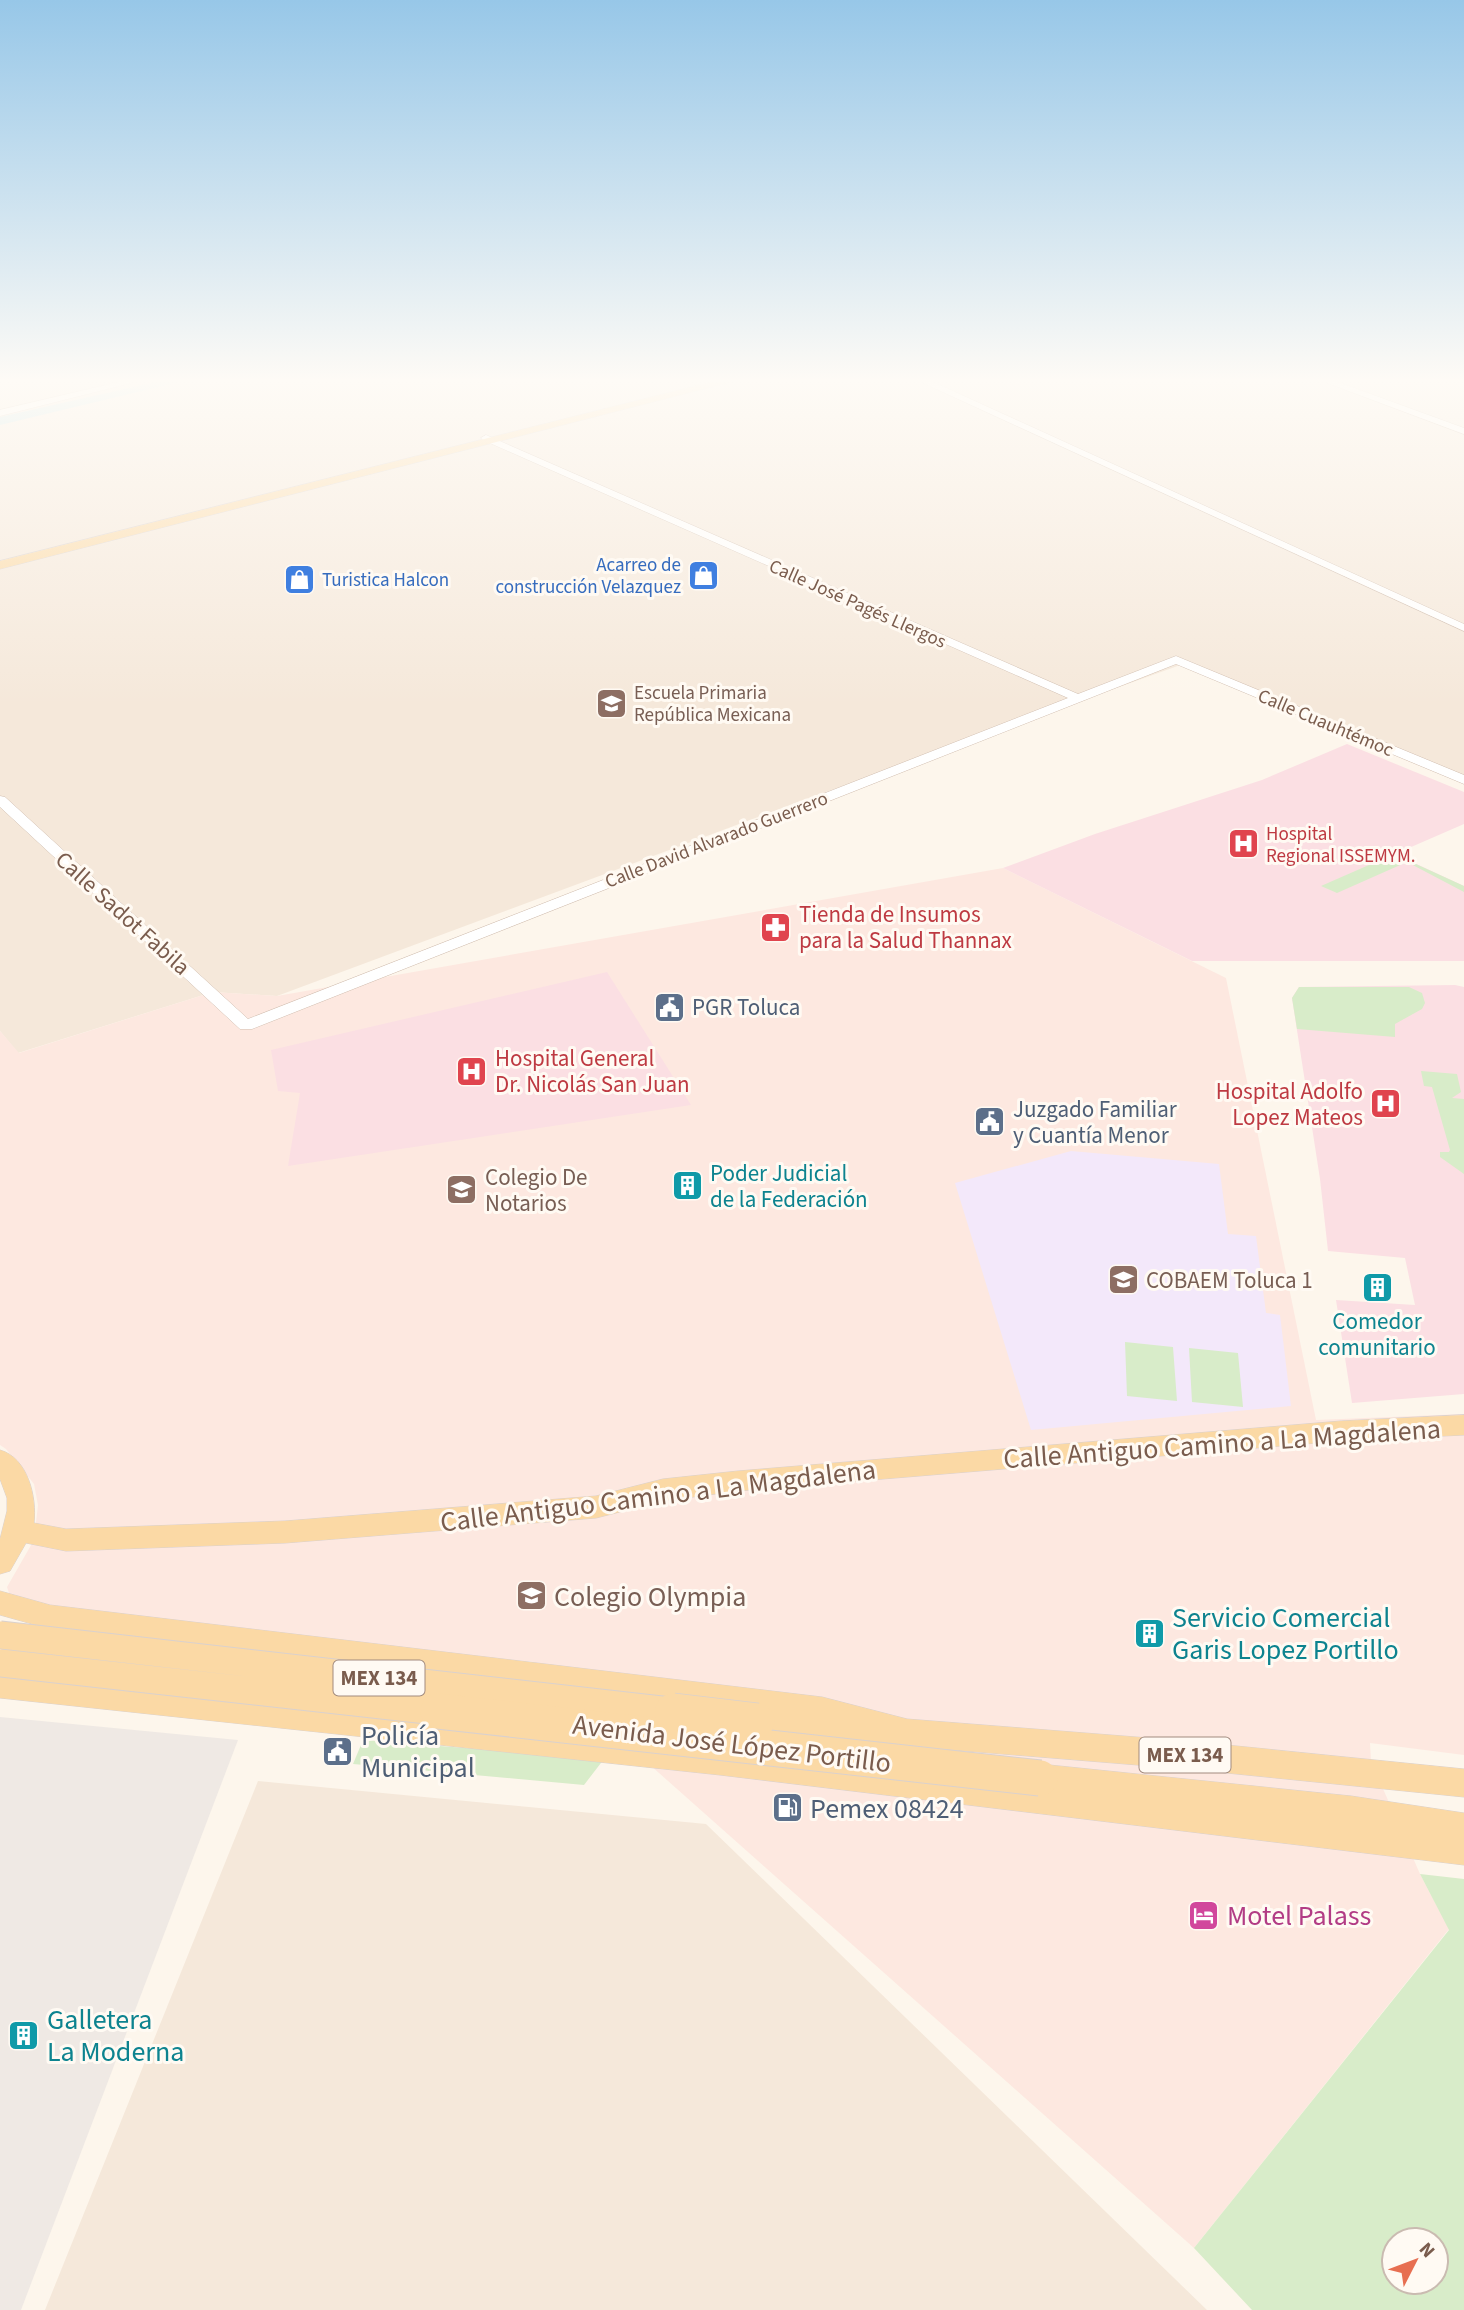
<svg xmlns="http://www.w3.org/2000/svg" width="1464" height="2310" font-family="'Source Sans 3',sans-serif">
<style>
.residential{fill:#f5e8da}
.commercial{fill:#fde8e0}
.industrial{fill:#efe9e4}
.education{fill:#f3e8fa}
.medical{fill:#fbdfe3}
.green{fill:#d8ecc9;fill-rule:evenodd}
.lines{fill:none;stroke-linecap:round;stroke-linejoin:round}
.river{fill:#bfe3e8;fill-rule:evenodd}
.minor-casing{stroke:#d1beb0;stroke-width:1}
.major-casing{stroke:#dad1cd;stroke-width:1}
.minor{fill:#fff;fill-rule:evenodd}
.major{fill:#fbd9a5;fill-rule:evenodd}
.major-bridge-far1-casing{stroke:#dad1cd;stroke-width:29;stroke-linecap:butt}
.major-bridge-casing{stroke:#dad1cd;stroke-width:37;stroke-linecap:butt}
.major-bridge-far1{stroke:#fbd9a5;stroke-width:27}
.major-bridge{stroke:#fbd9a5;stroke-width:35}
.labels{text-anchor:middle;stroke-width:6;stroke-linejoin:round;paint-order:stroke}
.far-shop-label{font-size:19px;fill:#366cbe;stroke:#fffaf3;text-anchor:end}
.far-street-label{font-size:19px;fill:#7a5c4d;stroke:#fffaf3}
.far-education-label{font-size:19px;fill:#785e54;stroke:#fffaf3;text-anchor:start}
.far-health-label{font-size:19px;fill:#be3a42;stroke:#fffaf3;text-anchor:start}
.shield{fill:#fffaf3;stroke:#a28b7f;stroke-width:2}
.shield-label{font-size:21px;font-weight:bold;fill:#7a5c4d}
.street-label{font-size:23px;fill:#7a5c4d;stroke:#fffaf3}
.health-label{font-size:23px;fill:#be3a42;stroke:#fffaf3;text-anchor:start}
.service-label{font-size:23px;fill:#4e5e75;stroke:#fffaf3;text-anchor:start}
.culture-label{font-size:23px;fill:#0d838f;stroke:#fffaf3;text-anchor:start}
.education-label{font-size:23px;fill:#785e54;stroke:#fffaf3;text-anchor:start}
.near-street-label{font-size:28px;fill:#7a5c4d;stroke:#fffaf3}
.near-education-label{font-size:28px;fill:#785e54;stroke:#fffaf3;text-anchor:start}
.near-culture-label{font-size:28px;fill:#0d838f;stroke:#fffaf3;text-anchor:start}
.near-service-label{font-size:28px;fill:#4e5e75;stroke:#fffaf3;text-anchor:start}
.near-hotel-label{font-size:28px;fill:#b23c85;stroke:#fffaf3;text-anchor:start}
</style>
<rect width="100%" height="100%" fill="#fdf6ec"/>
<path class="residential" d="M0,381H1464V777L1186,663L798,802L277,996L213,992L18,1053L0,1031Z
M258,1781L706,1824L1207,2310H45Z"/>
<path class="commercial" d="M1003,868L1226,978L1316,1420L1464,1414V1755L1370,1743L1371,1761L1420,1874L1449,1929L1194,2248L534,1662L228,1632L78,1611L15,1597L9,1593L7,1587L34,1540L38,1505L34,1484L6,1449L0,1445V1031L19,1053L213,992L277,996Z"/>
<path class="industrial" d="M0,1717L238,1740L21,2310H0Z"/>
<path class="education" d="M1071,1151L1219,1164L1228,1234L1256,1236L1266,1313L1280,1315L1291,1406L1031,1430L955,1183Z"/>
<path class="medical" d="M1347,744L1464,792V824L1395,854L1464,886V961H1192L1003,868L1095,834L1262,780Z
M607,972L691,1105L288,1166L300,1093L278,1091L271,1050Z
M1455,985L1464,987V1394L1352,1403L1336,1300L1415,1305L1405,1258L1328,1251L1320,1179L1292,998L1299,987Z"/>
<path class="green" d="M1394,854L1464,886V892L1407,862L1337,893L1321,886Z
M1299,987H1409L1422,993L1425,1003L1422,1009L1395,1024V1037L1297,1029L1292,998Z
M1421,1071L1457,1074L1461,1092L1452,1098L1464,1099V1174L1440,1157V1152H1449L1450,1150L1432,1087L1424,1086Z
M1125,1342L1173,1347L1177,1401L1127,1396Z
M1189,1348L1238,1353L1243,1407L1192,1402Z
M363,1740L604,1759L584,1785L353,1764Z
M1420,1874L1464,1879V2310H1252L1194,2248L1449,1930ZM1394,2240H1436V2282H1394Z"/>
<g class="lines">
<path class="river" d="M160,381H183L0,425V417Z"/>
<defs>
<path id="minor" d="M123,381H139L0,416V410Z
M919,381H931L1464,624V631Z
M1322,381H1335L1464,428V434Z
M486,435L1078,694L1176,656L1464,775V784L1176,664L252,1029H240L0,807V796L5,797L248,1019L1068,698L483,440L481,438Z"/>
<path id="major" d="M715,381H735L0,569V561Z
M1464,1415V1435L1341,1441L738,1491L663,1501L596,1518L285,1543L66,1551L26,1543L10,1571L0,1574V1539L7,1511V1498L0,1479V1450C28,1458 37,1497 34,1523L66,1529L285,1521L596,1496L663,1479L738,1471L1341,1421Z
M0,1591L50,1605L822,1697L907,1719L1187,1741L1464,1769V1797L1187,1769L757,1734L746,1730L741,1721L745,1714L50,1629L0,1615Z
M0,1672L720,1747L1027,1783L1024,1778L1029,1768L1040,1764L1351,1796L1464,1813V1865L720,1775L0,1698Z"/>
</defs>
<use href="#minor" class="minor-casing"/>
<use href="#major" class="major-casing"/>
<use href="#minor" class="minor"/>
<use href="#major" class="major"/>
<defs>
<path id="major-bridge-far1" d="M0,1635L688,1713
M0,1663L454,1713"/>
<path id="major-bridge" d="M438,1711L1040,1778
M673,1711L757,1721"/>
</defs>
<use href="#major-bridge-far1" class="major-bridge-far1-casing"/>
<use href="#major-bridge" class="major-bridge-casing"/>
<use href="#major-bridge-far1" class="major-bridge-far1"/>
<use href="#major-bridge" class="major-bridge"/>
</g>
<linearGradient id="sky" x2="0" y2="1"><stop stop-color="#97c7e8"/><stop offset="0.54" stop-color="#fefbf6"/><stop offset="1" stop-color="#fefbf6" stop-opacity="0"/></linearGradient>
<rect width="1464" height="705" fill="url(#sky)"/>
<defs>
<symbol id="shop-square" viewBox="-11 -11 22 22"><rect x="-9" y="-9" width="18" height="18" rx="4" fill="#3f7fe0" stroke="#fffaf3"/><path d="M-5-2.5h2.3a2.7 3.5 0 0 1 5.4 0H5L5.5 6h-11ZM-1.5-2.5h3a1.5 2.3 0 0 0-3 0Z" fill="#fff"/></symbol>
<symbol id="school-square" viewBox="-11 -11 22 22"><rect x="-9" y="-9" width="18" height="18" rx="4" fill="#8d6e63" stroke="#fffaf3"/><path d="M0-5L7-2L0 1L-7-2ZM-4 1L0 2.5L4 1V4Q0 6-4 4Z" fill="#fff"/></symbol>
<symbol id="hospital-square" viewBox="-11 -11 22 22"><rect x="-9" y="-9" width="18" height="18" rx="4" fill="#e0444e" stroke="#fffaf3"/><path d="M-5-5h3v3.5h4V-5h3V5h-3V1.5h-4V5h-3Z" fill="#fff"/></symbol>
<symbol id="pharmacy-square" viewBox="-11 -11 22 22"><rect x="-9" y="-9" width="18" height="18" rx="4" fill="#e0444e" stroke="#fffaf3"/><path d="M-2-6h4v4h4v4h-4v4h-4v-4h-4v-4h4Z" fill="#fff"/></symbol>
<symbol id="civic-square" viewBox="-11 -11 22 22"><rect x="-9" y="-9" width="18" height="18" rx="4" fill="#5c6f8a" stroke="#fffaf3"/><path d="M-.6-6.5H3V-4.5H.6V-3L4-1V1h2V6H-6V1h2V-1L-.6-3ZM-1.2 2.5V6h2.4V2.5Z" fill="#fff"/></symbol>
<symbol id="building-square" viewBox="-11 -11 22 22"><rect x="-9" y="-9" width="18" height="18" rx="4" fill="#0f9aa8" stroke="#fffaf3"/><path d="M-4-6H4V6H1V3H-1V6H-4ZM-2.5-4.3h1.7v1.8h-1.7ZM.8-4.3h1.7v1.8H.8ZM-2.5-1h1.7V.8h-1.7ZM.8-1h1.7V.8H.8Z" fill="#fff"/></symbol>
<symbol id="fuel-square" viewBox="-11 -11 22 22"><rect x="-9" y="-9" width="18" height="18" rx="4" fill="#5c6f8a" stroke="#fffaf3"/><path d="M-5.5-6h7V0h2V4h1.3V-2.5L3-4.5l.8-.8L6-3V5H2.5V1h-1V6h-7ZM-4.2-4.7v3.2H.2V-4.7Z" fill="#fff"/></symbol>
<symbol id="hotel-square" viewBox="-11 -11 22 22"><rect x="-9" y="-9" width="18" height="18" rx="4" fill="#d1479c" stroke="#fffaf3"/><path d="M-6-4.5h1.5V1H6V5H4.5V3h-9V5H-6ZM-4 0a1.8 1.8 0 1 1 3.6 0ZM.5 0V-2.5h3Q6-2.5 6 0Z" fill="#fff"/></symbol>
</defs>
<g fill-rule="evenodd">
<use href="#shop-square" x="686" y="558" width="35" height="35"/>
<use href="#shop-square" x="282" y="562" width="35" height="35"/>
<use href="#school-square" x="594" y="686" width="35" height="35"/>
<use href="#hospital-square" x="1226" y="826" width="35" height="35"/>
<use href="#pharmacy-square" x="758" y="910" width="35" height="35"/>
<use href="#civic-square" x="652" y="990" width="35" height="35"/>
<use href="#hospital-square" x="454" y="1054" width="35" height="35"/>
<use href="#hospital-square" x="1368" y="1086" width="35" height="35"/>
<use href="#civic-square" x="972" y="1104" width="35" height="35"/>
<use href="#building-square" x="670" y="1168" width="35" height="35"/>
<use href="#school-square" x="444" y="1172" width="35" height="35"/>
<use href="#school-square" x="1106" y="1262" width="35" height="35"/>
<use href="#building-square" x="1360" y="1270" width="35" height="35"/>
<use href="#school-square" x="514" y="1578" width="35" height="35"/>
<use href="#building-square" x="1132" y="1616" width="35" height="35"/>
<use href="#civic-square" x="320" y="1734" width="35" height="35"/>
<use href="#fuel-square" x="770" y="1790" width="35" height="35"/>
<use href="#hotel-square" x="1186" y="1898" width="35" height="35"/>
<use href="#building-square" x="6" y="2018" width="35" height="35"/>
</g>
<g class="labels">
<g class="far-shop-label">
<text x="681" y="571">Acarreo de<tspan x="681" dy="22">construcción Velazquez</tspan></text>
<text x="322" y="586" text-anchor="start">Turistica Halcon</text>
</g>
<g class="far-street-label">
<text transform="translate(858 603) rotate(24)" y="7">Calle José Pagés Llergos</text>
<text transform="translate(1326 722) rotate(23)" y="7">Calle Cuauhtémoc</text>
<text transform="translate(716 839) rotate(-21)" y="7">Calle David Alvarado Guerrero</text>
</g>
<g class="far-education-label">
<text x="634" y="699">Escuela Primaria<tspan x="634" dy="22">República Mexicana</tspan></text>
</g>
<g class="far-health-label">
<text x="1266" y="840">Hospital<tspan x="1266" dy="22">Regional ISSEMYM.</tspan></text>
</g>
<g class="shield">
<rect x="333.5" y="1660.5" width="91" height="35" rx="5"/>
<rect x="1139.5" y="1737.5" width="91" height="35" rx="5"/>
</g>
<g class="shield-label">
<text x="379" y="1685">MEX 134</text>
<text x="1185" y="1762">MEX 134</text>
</g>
<g class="street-label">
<text transform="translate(123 913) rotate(42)" y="8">Calle Sadot Fabila</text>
</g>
<g class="health-label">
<text x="799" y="922">Tienda de Insumos<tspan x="799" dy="26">para la Salud Thannax</tspan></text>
<text x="495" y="1066">Hospital General<tspan x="495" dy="26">Dr. Nicolás San Juan</tspan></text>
<text x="1363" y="1099" text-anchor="end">Hospital Adolfo<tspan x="1363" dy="26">Lopez Mateos</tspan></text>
</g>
<g class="service-label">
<text x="692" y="1015">PGR Toluca</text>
<text x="1013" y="1117">Juzgado Familiar<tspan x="1013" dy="26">y Cuantía Menor</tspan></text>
</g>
<g class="culture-label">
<text x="710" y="1181">Poder Judicial<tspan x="710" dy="26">de la Federación</tspan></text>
<text x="1377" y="1329" text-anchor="middle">Comedor<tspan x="1377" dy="26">comunitario</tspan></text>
</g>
<g class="education-label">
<text x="485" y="1185">Colegio De<tspan x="485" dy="26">Notarios</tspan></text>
<text x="1146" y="1288">COBAEM Toluca 1</text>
</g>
<g class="near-street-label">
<text transform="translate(1222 1443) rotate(-4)" y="10">Calle Antiguo Camino a La Magdalena</text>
<text transform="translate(658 1495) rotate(-7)" y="10">Calle Antiguo Camino a La Magdalena</text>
<text transform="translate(732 1743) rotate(7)" y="10">Avenida José López Portillo</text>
</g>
<g class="near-education-label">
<text x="554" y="1606">Colegio Olympia</text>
</g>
<g class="near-culture-label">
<text x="1172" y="1627">Servicio Comercial<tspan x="1172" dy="32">Garis Lopez Portillo</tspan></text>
<text x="47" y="2029">Galletera<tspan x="47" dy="32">La Moderna</tspan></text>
</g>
<g class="near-service-label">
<text x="361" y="1745">Policía<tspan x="361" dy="32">Municipal</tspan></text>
<text x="810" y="1818">Pemex 08424</text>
</g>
<g class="near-hotel-label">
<text x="1227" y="1925">Motel Palass</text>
</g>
</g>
<g transform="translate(1415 2261) rotate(48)"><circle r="33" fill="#fffaf3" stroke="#cabbb1" stroke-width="2"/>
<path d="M0-5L12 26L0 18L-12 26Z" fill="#e76f51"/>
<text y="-10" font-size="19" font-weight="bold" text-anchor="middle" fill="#7a5c4d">N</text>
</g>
</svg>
